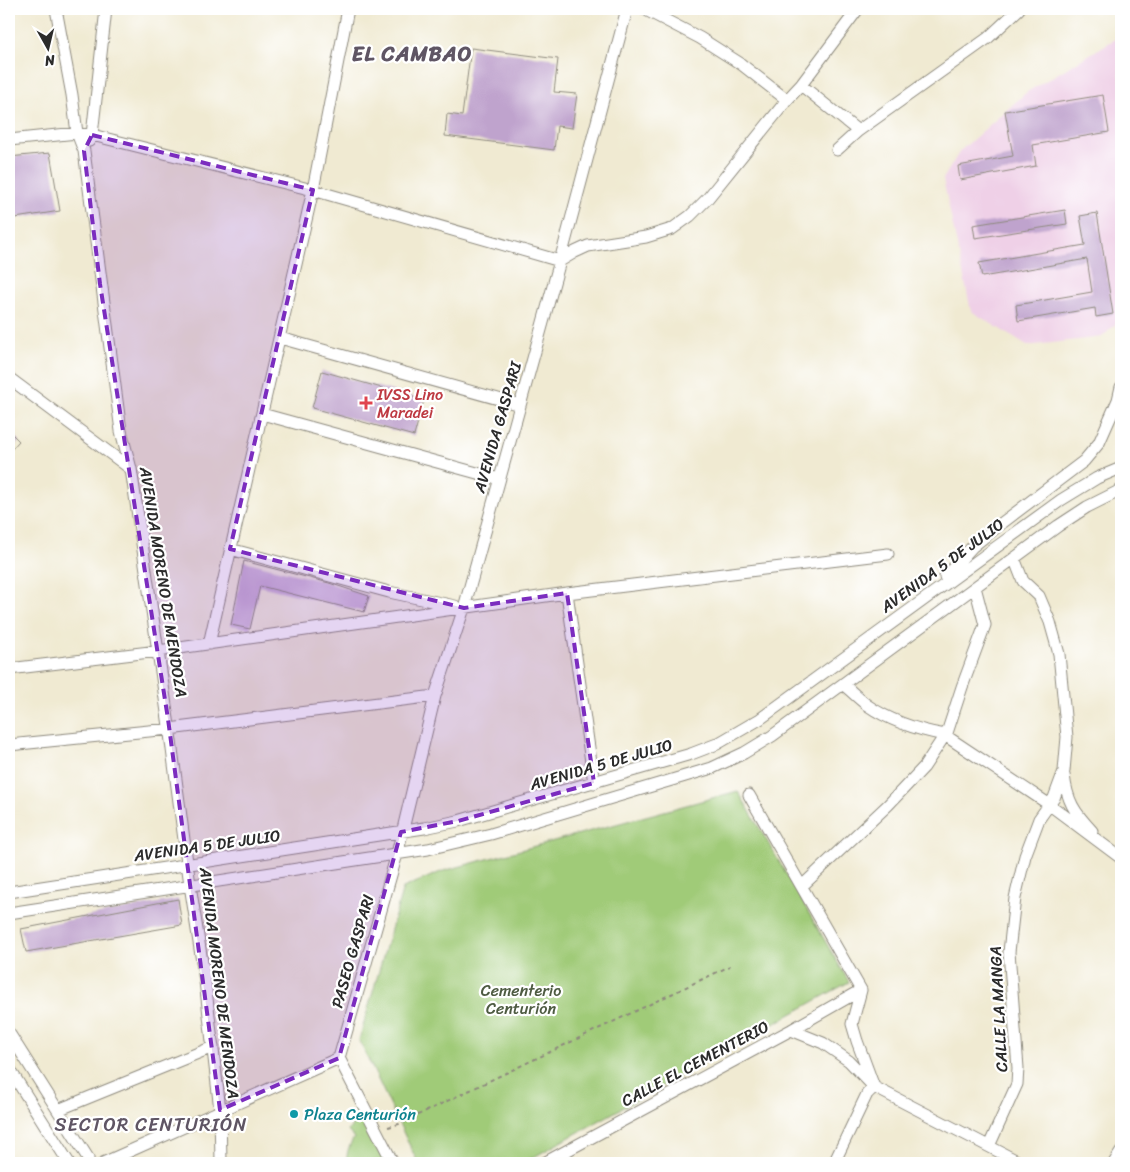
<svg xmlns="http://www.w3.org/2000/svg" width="1130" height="1172" font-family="Sriracha,sans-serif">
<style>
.built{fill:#efd0e7}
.green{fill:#a0cb78;stroke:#667b52}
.building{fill:#bfa3cd}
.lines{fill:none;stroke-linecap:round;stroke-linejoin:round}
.minor-casing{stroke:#8e8a7e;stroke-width:13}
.path{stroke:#8e8a7e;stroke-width:2;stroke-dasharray:4 4;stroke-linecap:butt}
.minor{stroke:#fff;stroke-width:11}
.marked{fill:#7b2cbf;fill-opacity:0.2;stroke:#7b2cbf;stroke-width:4;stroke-dasharray:10 6;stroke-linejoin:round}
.health-dot{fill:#e0444e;stroke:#fff;stroke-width:2}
.culture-dot{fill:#0f9aa8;stroke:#fff;stroke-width:2}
.labels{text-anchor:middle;stroke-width:4.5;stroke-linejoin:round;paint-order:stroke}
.health-label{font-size:16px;fill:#be3a42;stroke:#fff;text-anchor:start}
.street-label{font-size:16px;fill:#2b2b2b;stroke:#fff}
.park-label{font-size:16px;fill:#4e5b42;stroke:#fff}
.culture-label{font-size:16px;fill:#0d838f;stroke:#fff;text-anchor:start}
.quarter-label{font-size:19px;letter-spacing:1px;fill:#5f5564;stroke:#fff}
.district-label{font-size:21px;font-weight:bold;letter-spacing:1px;fill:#5f5564;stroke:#fff}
</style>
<rect width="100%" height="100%" fill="#fff"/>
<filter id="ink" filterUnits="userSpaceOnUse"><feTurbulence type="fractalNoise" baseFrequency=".02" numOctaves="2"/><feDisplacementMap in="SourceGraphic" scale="10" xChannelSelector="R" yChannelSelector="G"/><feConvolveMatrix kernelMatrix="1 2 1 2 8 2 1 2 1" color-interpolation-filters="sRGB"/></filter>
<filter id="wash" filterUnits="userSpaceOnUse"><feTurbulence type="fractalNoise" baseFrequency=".0096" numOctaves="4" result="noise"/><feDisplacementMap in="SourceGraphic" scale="20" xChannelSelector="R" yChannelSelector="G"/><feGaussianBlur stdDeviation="1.12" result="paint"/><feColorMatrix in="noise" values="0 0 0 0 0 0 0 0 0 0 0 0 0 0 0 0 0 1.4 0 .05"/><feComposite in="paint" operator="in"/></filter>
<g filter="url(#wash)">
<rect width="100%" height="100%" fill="#f0ead2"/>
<path class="built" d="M1117,38L1121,92V319L1102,337L1027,346L971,311L943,179L960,151L1027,92Z"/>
<path class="green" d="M738,791L849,982L523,1163H418L359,1040L403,888L443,871Z
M366,1121L386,1163H347C346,1154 349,1145 354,1138L348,1131L354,1123Z"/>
<g id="blocks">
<path class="building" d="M471,48L558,59L554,92L577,94L572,128L557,126L554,150L445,136L447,114L462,116Z
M1103,95L1109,132L1033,145L1036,166L960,180L958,166L1013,156L1005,111Z
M50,153L60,211L9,219V157Z
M1065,210L1067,224L975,238L973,225Z
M1097,213L1113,314L1096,317L1095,308L1018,321L1016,305L1092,292L1087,259L982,277L979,263L1085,245L1080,216Z
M322,371L424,400L414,436L312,408Z
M9,431L19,441L9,452Z
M244,561L329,583L369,596L364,612L260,586L250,629L231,625Z
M178,899L182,925L26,952L21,929Z"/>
</g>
</g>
<g filter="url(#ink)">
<use href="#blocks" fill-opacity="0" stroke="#8e8a7e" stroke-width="1"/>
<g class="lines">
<defs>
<path id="minor" d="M56,9L72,95L77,133L84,151L121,431L131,469L168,719L190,885L205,981L220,1110L221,1163
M644,9L700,38L741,64L787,100
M801,85L858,131L988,38L1019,9
M9,140L77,133L92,135L313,190L560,261L575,252L588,246L646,237L672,229L690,216L708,198L787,100L801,85L858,9
M89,141L92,135L106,9
M837,150L858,131
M280,338L520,405
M9,378L131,469
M262,414L499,479
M230,549L389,592L455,606
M945,577L972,547L1002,523L1084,461L1099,443L1118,400L1121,387
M567,593L594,783
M209,644L313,190L348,9
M9,669L158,651L567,593L888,554
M843,684C851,691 859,699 867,705C890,721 918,730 945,735
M946,736L1050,805L1121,858
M9,745L169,729L435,696
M1064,775C1067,801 1074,812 1092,831
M749,795L861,990L852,1024L857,1041L874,1087L867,1094L834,1163
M802,886L888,805L924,767L945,735L946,736L962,687L985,625L975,587
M9,892L424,828L458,821L691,754L717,744L760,719L1061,500L1097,478L1121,468
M9,913L428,849L491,834L712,768L744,753L772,736L1058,526L1087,507L1121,490
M791,1030L823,1043L849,1061L874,1087L1021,1163
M9,1033L88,1158V1163
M339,1058L397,854L435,696L464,608L560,261L627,9
M339,1058L393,1163
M9,1068L69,1163
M58,1110L213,1047
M989,1146L1017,1084L1018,1068L1009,952L1015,898L1025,856L1039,819L1054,798L1064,771L1067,737L1059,654L1050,622L1039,596L1023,581L1014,558
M103,1163L339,1058
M544,1163L791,1030L861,990
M1114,1163L1121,1152"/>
</defs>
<use href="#minor" class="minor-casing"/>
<path class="path" d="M388,1127L399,1124L730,966"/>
<use href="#minor" class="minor"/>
</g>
</g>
<path class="marked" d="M92,135L313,190L230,549L464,608L567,593L594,783L458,821L401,832L339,1058L220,1110L168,719L100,284L84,151Z"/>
<path class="health-dot" d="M363.5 395.5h5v5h5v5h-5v5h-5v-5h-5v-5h5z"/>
<circle class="culture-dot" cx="294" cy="1114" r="5"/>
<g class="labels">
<g class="health-label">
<text x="377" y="400">IVSS Lino<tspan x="377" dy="18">Maradei</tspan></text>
</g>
<g class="street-label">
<text transform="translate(497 427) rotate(-74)" y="6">AVENIDA GASPARI</text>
<text transform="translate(942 565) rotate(-36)" y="6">AVENIDA 5 DE JULIO</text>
<text transform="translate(164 582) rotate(81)" y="6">AVENIDA MORENO DE MENDOZA</text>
<text transform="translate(601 764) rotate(-16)" y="6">AVENIDA 5 DE JULIO</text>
<text transform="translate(207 845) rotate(-8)" y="6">AVENIDA 5 DE JULIO</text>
<text transform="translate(352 951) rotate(-74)" y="6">PASEO GASPARI</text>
<text transform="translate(220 983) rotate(83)" y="6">AVENIDA MORENO DE MENDOZA</text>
<text transform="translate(998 1009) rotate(-93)" y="6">CALLE LA MANGA</text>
<text transform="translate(695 1063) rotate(-28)" y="6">CALLE EL CEMENTERIO</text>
</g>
<g class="park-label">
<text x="521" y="996">Cementerio<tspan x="521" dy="18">Centurión</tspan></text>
</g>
<g class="culture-label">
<text x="304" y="1120">Plaza Centurión</text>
</g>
<g class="quarter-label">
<text x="151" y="1131">SECTOR CENTURIÓN</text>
</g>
<g class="district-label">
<text x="412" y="61">EL CAMBAO</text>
</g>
</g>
<rect width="1130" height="1172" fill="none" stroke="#fff" stroke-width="30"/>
<g transform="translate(48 48) rotate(172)" stroke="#ffffff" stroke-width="4" paint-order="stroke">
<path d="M0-4L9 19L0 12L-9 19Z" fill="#2b2b2b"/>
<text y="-8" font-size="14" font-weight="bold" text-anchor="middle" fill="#2b2b2b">N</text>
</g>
</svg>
